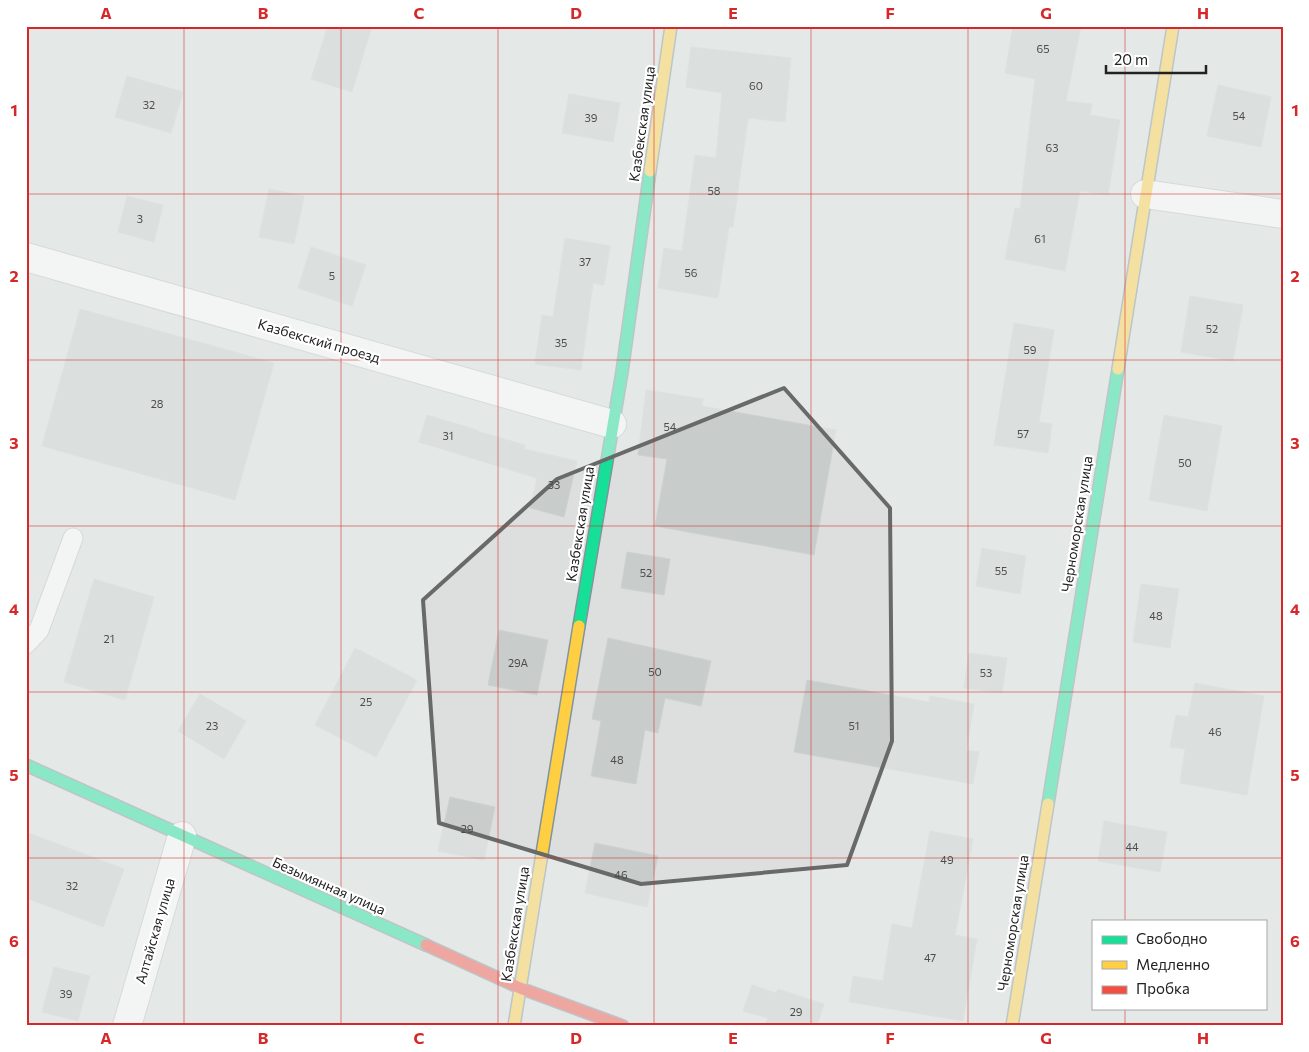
<svg xmlns="http://www.w3.org/2000/svg" width="1309" height="1052" font-family="Commissioner,sans-serif">
<style>
.residential{fill:#dcdfde;fill-rule:evenodd}
.building{fill:#c8cccb;stroke:#ccd2d1}
.lines{fill:none;stroke-linecap:round;stroke-linejoin:round}
.lane-casing{stroke:#c0c1c1;stroke-width:21}
.street-casing{stroke:#c0c1c1;stroke-width:30}
.fast-casing{stroke:#82949a;stroke-width:14}
.slow-casing{stroke:#82949a;stroke-width:14}
.jam-casing{stroke:#82949a;stroke-width:14}
.lane{stroke:#fcfdfd;stroke-width:19}
.street{stroke:#fcfdfd;stroke-width:28}
.fast{stroke:#16e098;stroke-width:11}
.slow{stroke:#ffcf43;stroke-width:11}
.jam{stroke:#f24e42;stroke-width:11}
.marked{fill:none;stroke:#686a6a;stroke-width:4;stroke-linejoin:round}
.grid{fill:none;stroke:#d62828;stroke-width:1;stroke-opacity:0.55}
.labels{text-anchor:middle;stroke-width:4.5;stroke-linejoin:round;paint-order:stroke}
.number-label{font-size:11px;fill:#4c4c4c}
.street-label{font-size:14px;fill:#222;stroke:#fff}
.neatline{fill:none;stroke:#d62828;stroke-width:2}
.grid-label{font-size:16px;text-anchor:middle;font-weight:bold;fill:#d62828}
</style>
<rect width="100%" height="100%" fill="#ebefef"/>
<path class="residential" d="M26,26H1283V1026H26ZM1093,921H1265V1008H1093Z"/>
<path class="building" d="M328,26H372L352,92L311,79Z
M1013,26H1081L1066,101L1092,104L1090,115L1120,120L1108,195L1080,191L1065,271L1005,259L1015,208L1020,209L1035,79L1005,73Z
M691,47L791,58L785,122L748,118L733,227H729L718,298L658,288L664,248L682,251L695,155L716,158L722,93L686,87Z
M127,76L183,92L171,133L115,117Z
M1218,85L1271,97L1261,147L1207,136Z
M569,94L620,103L613,142L562,133Z
M269,189L304,196L294,244L259,237Z
M127,196L163,205L154,242L118,232Z
M565,238L610,246L604,285L593,283L581,370L535,364L542,315L553,317Z
M311,247L366,265L352,306L298,288Z
M1190,296L1243,305L1233,361L1181,352Z
M80,309L274,363L235,500L42,446Z
M1014,323L1054,330L1039,422L1052,424L1048,453L994,445Z
M646,390L703,399L702,406L836,430L814,555L655,526L667,459L638,455Z
M427,415L477,430V431L525,445L524,449L577,461L564,517L530,508L537,478L419,442Z
M1164,415L1222,426L1207,511L1149,500Z
M982,548L1026,556L1020,594L976,586Z
M627,552L670,559L664,595L621,588Z
M94,579L154,597L125,700L64,682Z
M1141,584L1179,589L1170,648L1133,642Z
M499,630L548,640L537,695L488,685Z
M608,638L711,661L701,706L665,698L658,733L645,730L636,784L591,776L601,721L592,719Z
M355,648L417,680L376,757L315,725Z
M969,653L1007,658L1002,693L964,688Z
M807,680L929,702L930,696L974,704L966,750L979,752L973,784L794,752Z
M1195,683L1264,696L1247,795L1180,783L1185,749L1170,747L1176,715L1188,717Z
M200,694L246,721L224,759L178,731Z
M450,797L495,807L484,860L438,851Z
M1104,821L1167,832L1160,872L1098,861Z
M930,831L973,839L955,935L977,939L963,1021L849,1002L853,976L883,981L892,924L912,928Z
M26,832L124,869L103,927L26,898Z
M595,843L658,856L647,907L585,893Z
M54,967L90,976L78,1021L42,1012Z
M752,985L776,993L778,989L824,1004L817,1026H765L768,1018L743,1011Z"/>
<g class="lines">
<defs>
<path id="lane" d="M26,644L39,630L73,538"/>
<path id="street" d="M1145,194L1283,214
M26,257L612,424
M127,1026L182,836"/>
<path id="fast" d="M579,626L622,372L650,171
M26,765L426,945
M1048,804L1118,369"/>
<path id="slow" d="M650,171L671,26
M1118,369L1173,26
M514,1026L579,626
M1012,1026L1048,804"/>
<path id="jam" d="M426,945L520,988L623,1026"/>
</defs>
<use href="#lane" class="lane-casing"/>
<use href="#street" class="street-casing"/>
<use href="#fast" class="fast-casing"/>
<use href="#slow" class="slow-casing"/>
<use href="#jam" class="jam-casing"/>
<use href="#lane" class="lane"/>
<use href="#street" class="street"/>
<use href="#fast" class="fast"/>
<use href="#slow" class="slow"/>
<use href="#jam" class="jam"/>
</g>
<path d="M0 0H1309V1052H0ZM784,388L890,508L892,741L847,865L641,884L439,823L423,600L557,479Z" fill="#ebefef" fill-opacity=".55" fill-rule="evenodd"/>
<path class="marked" d="M784,388L890,508L892,741L847,865L641,884L439,823L423,600L557,479Z"/>
<path class="grid" d="M184,26V1026M341,26V1026M498,26V1026M654,26V1026M811,26V1026M968,26V1026M1125,26V921M26,194H1283M26,360H1283M26,526H1283M26,692H1283M26,858H1283M1125,1008V1026"/>
<g class="labels">
<g class="number-label">
<text x="1043" y="53">65</text>
<text x="756" y="90">60</text>
<text x="149" y="109">32</text>
<text x="1239" y="120">54</text>
<text x="591" y="122">39</text>
<text x="1052" y="152">63</text>
<text x="714" y="195">58</text>
<text x="140" y="223">3</text>
<text x="1040" y="243">61</text>
<text x="585" y="266">37</text>
<text x="691" y="277">56</text>
<text x="332" y="280">5</text>
<text x="1212" y="333">52</text>
<text x="561" y="347">35</text>
<text x="1030" y="354">59</text>
<text x="157" y="408">28</text>
<text x="670" y="431">54</text>
<text x="1023" y="438">57</text>
<text x="448" y="440">31</text>
<text x="1185" y="467">50</text>
<text x="554" y="489">33</text>
<text x="1001" y="575">55</text>
<text x="646" y="577">52</text>
<text x="1156" y="620">48</text>
<text x="109" y="643">21</text>
<text x="518" y="667">29А</text>
<text x="655" y="676">50</text>
<text x="986" y="677">53</text>
<text x="366" y="706">25</text>
<text x="212" y="730">23</text>
<text x="854" y="730">51</text>
<text x="1215" y="736">46</text>
<text x="617" y="764">48</text>
<text x="467" y="833">29</text>
<text x="1132" y="851">44</text>
<text x="947" y="864">49</text>
<text x="621" y="879">46</text>
<text x="72" y="890">32</text>
<text x="930" y="962">47</text>
<text x="66" y="998">39</text>
<text x="796" y="1016">29</text>
</g>
<g class="street-label">
<text transform="translate(642 124) rotate(-82)" y="5">Казбекская улица</text>
<text transform="translate(319 341) rotate(16)" y="5">Казбекский проезд</text>
<text transform="translate(580 524) rotate(-81)" y="5">Казбекская улица</text>
<text transform="translate(1077 524) rotate(-81)" y="5">Черноморская улица</text>
<text transform="translate(329 886) rotate(24)" y="5">Безымянная улица</text>
<text transform="translate(1013 923) rotate(-81)" y="5">Черноморская улица</text>
<text transform="translate(515 924) rotate(-81)" y="5">Казбекская улица</text>
<text transform="translate(155 931) rotate(-74)" y="5">Алтайская улица</text>
</g>
</g>
<rect width="1309" height="1052" fill="none" stroke="#ffffff" stroke-width="55"/>
<rect x="1092" y="920" width="175" height="90" fill="#ffffff" stroke="#a7a7a7"/>
<rect x="1102" y="936" width="25" height="8" fill="#16e098" stroke="#a7a7a7"/>
<text x="1136" y="944" font-size="15" fill="#222222">Свободно</text>
<rect x="1102" y="961" width="25" height="8" fill="#ffcf43" stroke="#a7a7a7"/>
<text x="1136" y="970" font-size="15" fill="#222222">Медленно</text>
<rect x="1102" y="986" width="25" height="8" fill="#f24e42" stroke="#a7a7a7"/>
<text x="1136" y="994" font-size="15" fill="#222222">Пробка</text>
<path d="M1106 65v8h100v-8" fill="none" stroke="#222222" stroke-width="2.5"/>
<text x="1114" y="65" font-size="15" fill="#222222" stroke="#ffffff" stroke-width="4" paint-order="stroke">20 m</text>
<rect x="28" y="28" width="1254" height="996" class="neatline"/>
<g class="grid-label">
<text x="106" y="19">A</text>
<text x="263" y="19">B</text>
<text x="419" y="19">C</text>
<text x="576" y="19">D</text>
<text x="733" y="19">E</text>
<text x="890" y="19">F</text>
<text x="1046" y="19">G</text>
<text x="1203" y="19">H</text>
<text x="14" y="116">1</text>
<text x="1295" y="116">1</text>
<text x="14" y="282">2</text>
<text x="1295" y="282">2</text>
<text x="14" y="449">3</text>
<text x="1295" y="449">3</text>
<text x="14" y="615">4</text>
<text x="1295" y="615">4</text>
<text x="14" y="781">5</text>
<text x="1295" y="781">5</text>
<text x="14" y="947">6</text>
<text x="1295" y="947">6</text>
<text x="106" y="1044">A</text>
<text x="263" y="1044">B</text>
<text x="419" y="1044">C</text>
<text x="576" y="1044">D</text>
<text x="733" y="1044">E</text>
<text x="890" y="1044">F</text>
<text x="1046" y="1044">G</text>
<text x="1203" y="1044">H</text>
</g>
</svg>
